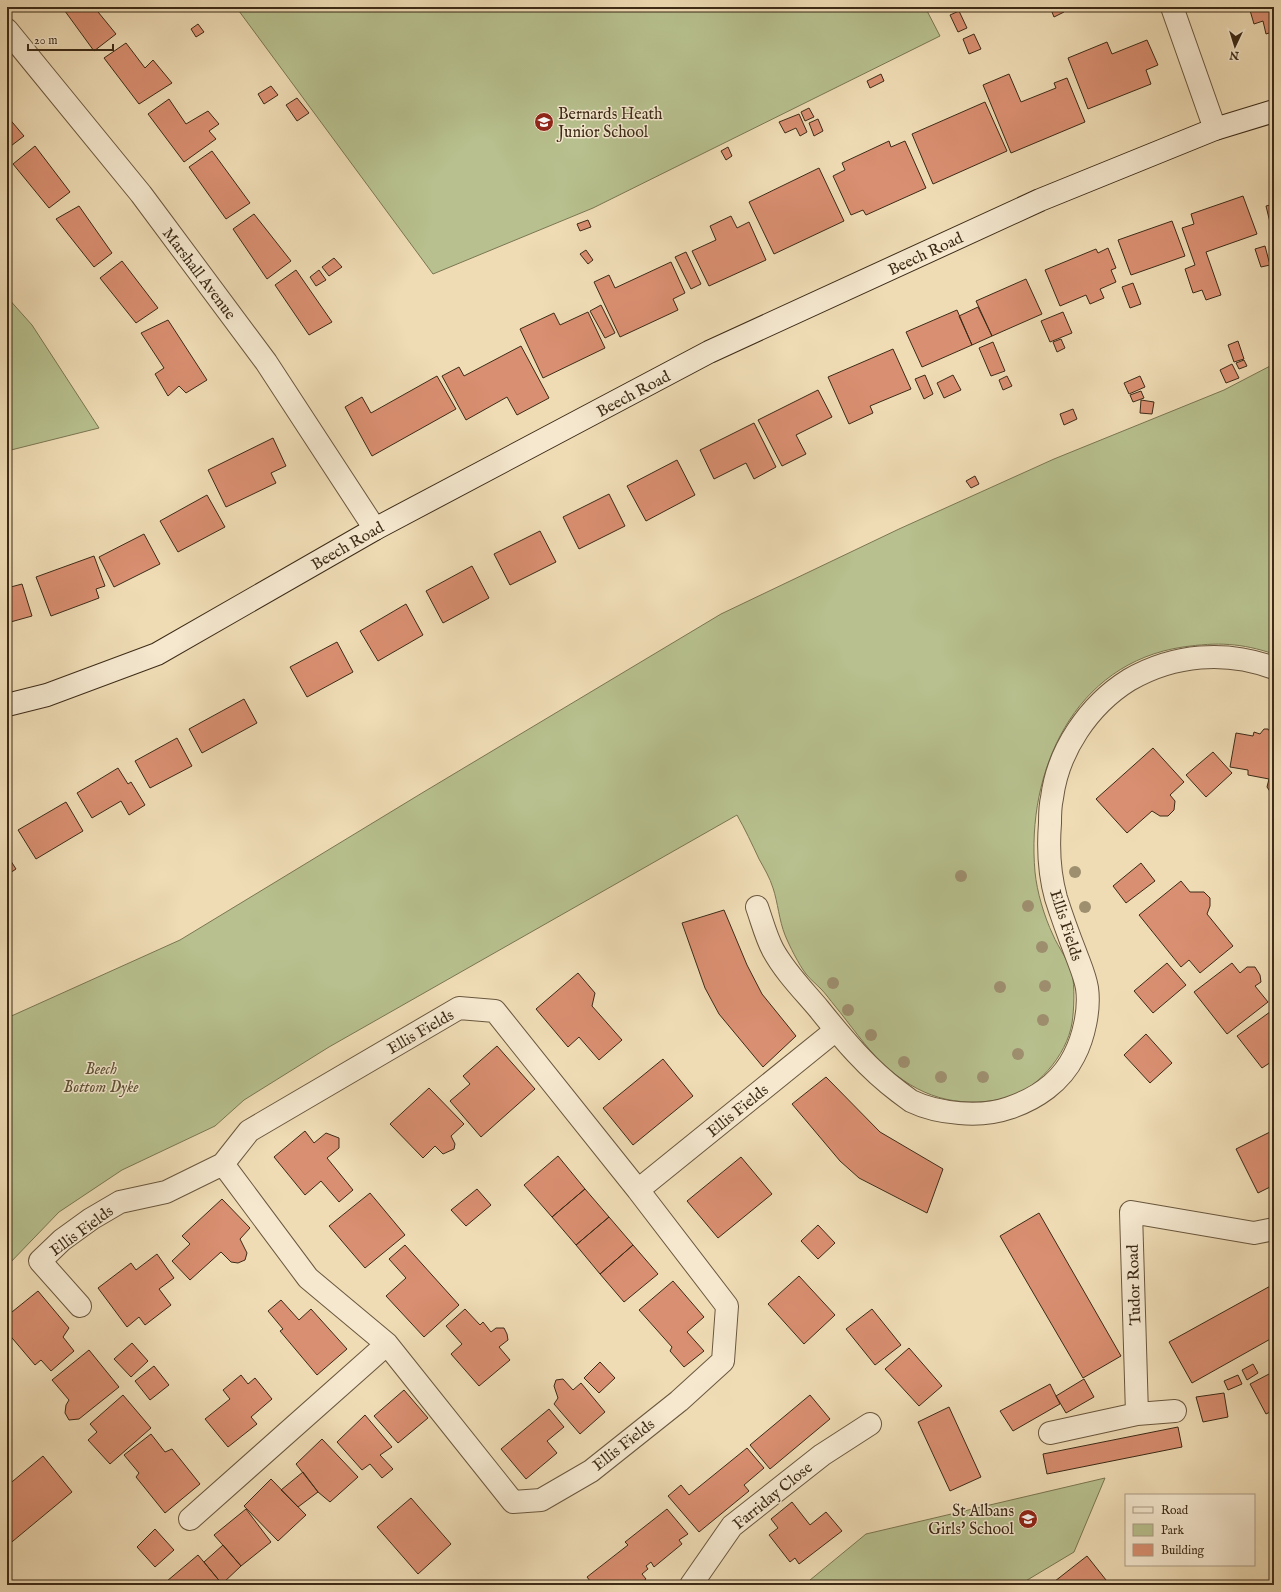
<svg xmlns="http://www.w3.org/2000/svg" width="1281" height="1592" font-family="'IM FELL English',serif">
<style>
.green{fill:#b7c08e;stroke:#7a7652}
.building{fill:#d98f71;stroke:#3d2b17}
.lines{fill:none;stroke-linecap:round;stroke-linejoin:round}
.street-casing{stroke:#6a573e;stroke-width:24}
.secondary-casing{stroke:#3d2b17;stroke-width:24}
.street{stroke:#f5e8cf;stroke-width:22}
.secondary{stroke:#f5e8cf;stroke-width:22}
.tree{fill:#9e8f6f}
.labels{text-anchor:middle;stroke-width:3;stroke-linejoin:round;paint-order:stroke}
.poi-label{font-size:16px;fill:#3d2b17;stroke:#f5e8cf;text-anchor:start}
.street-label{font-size:16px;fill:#3d2b17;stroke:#f5e8cf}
.park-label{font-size:16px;font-style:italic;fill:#5c5035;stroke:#f5e8cf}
</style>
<rect width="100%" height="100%" fill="#efdcb5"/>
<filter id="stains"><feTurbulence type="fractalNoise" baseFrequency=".005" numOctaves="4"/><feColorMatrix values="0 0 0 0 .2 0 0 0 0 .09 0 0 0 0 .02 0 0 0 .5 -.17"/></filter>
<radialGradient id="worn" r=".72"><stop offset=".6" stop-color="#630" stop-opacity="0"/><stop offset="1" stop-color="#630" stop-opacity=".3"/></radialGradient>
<path class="green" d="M236,7H925L940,36L593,208L433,274Z
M7,297L32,325L99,428L7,451Z
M1274,364V654C1241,643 1218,642 1183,647C1074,663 1026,771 1035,872C1037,892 1044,916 1053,935C1058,947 1069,961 1072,974C1075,985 1074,1011 1072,1023C1067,1055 1036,1092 1003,1099C955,1108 919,1097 883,1064C867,1049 849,1023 835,1006C830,1000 826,994 821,989C816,984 810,979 806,974C799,965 789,945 785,935C779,920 778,903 773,888C770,878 764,868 759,859C752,844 745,829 737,815L329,1047L244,1100L215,1126L122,1170L59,1212L7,1266V1018L180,940L422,793L721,614L899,529L1054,459L1224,390Z
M1105,1478L1074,1552L1019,1585H804L866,1534Z"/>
<path class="building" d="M62,7H94L116,34L94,51Z
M1050,7H1062L1064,12L1054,17Z
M1249,7H1269L1272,19H1274V39L1272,32L1266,34L1263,21L1254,24Z
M959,11L967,28L958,32L950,15Z
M198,24L204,32L196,37L191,29Z
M974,34L981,49L969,54L963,39Z
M1147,40L1158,65L1146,70L1151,84L1088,109L1068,58L1107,42L1112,54Z
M126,43L145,68L153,60L172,83L139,104L104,58Z
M881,74L884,81L870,88L867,81Z
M1009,74L1021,102L1056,88L1054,83L1067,78L1085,122L1011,153L983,85Z
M271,86L278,95L264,104L258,94Z
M297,98L309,113L297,121L286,105Z
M169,99L186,124L208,111L219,124L209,131L216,139L184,162L148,114Z
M985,102L1007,151L933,184L912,134Z
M809,108L814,117L805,121L801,112Z
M799,114L807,132L800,136L796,128L785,133L779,122Z
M7,116L24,136L7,149Z
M818,119L823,131L814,136L809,123Z
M889,141L891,147L905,141L926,188L866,215L863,210L851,215L833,176L845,170L842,163Z
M35,146L70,192L49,208L13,164Z
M728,147L732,156L726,160L721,151Z
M212,151L250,203L226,219L189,167Z
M819,168L844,221L774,254L749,202Z
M1243,196L1257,234L1206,252L1221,295L1206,300L1202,290L1193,293L1185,269L1195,265L1182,228L1194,224L1191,214Z
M1274,204V239L1266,206Z
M79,206L112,253L94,267L56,219Z
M254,214L291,261L267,279L233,229Z
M731,216L737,228L749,222L766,260L709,286L692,251L716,240L710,226Z
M588,220L591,227L580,231L577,224Z
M1172,221L1185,256L1131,275L1118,240Z
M1265,246L1270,265L1261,267L1255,249Z
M1108,248L1116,268L1111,270L1116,282L1100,289L1104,298L1090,304L1086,295L1060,306L1045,270L1096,249L1098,253Z
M586,250L593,260L588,264L580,254Z
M686,252L701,284L691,289L675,257Z
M334,258L342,267L329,276L322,267Z
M122,261L158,308L136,323L100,278Z
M671,262L685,293L673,299L678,310L620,337L594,282L609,275L615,288Z
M296,270L332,322L309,335L275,285Z
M319,270L326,280L316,286L310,277Z
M1026,279L1042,314L992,336L976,301Z
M1133,283L1141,304L1130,308L1122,287Z
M601,305L615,333L605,338L590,311Z
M978,307L992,336L972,345L959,316Z
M957,310L972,345L922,367L906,332Z
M588,312L605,348L543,378L520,329L554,313L560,325Z
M1063,312L1072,333L1050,342L1041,321Z
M168,320L207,380L186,393L179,386L168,396L155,374L164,368L141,333Z
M1061,339L1065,348L1057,352L1053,342Z
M1238,341L1244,359L1234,362L1228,345Z
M993,342L1005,371L991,376L979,348Z
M521,346L549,398L517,415L507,397L466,420L442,376L459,367L464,376Z
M893,349L911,389L870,406L873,413L849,424L828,377Z
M1244,360L1247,366L1239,369L1236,363Z
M1232,364L1239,378L1226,383L1220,370Z
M925,375L933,394L924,399L915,379Z
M953,375L961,390L944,398L937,383Z
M437,376L456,409L372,456L345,407L362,397L371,413Z
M1007,376L1012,386L1003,390L999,380Z
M1140,376L1145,387L1129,394L1124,383Z
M818,390L832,417L796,435L806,454L782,466L758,420Z
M1141,391L1144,398L1133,402L1130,395Z
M1141,400L1154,402L1152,414L1140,413Z
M1073,409L1077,419L1064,425L1060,414Z
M754,423L776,467L754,479L746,463L714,479L700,450Z
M273,438L286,466L271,473L276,483L226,507L208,470Z
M677,460L695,495L646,521L627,486Z
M975,476L979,484L971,488L966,481Z
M609,494L625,526L579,549L563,517Z
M207,495L225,527L178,552L160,521Z
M540,531L556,562L510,585L494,554Z
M144,534L160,564L114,587L99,557Z
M94,556L105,586L96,589L99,598L51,616L36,577Z
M472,566L489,598L443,623L426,591Z
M22,584L32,616L7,623V588Z
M406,604L423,635L378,661L360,631Z
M337,642L353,672L307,697L290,667Z
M244,699L257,723L202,753L189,729Z
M1264,729H1268L1273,736L1274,731V793H1271L1267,787L1269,779L1248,775V770L1230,767L1236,733L1253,736L1254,732L1260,734Z
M177,738L192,766L150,788L135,761Z
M1153,748L1184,782L1170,795L1175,801L1174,810L1168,816H1160L1152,811L1127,833L1096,799Z
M1213,752L1232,773L1206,797L1186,775Z
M118,768L128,784L131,782L145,805L129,815L121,801L92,818L77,793Z
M66,802L83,831L36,859L18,830Z
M7,855L16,869L7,875Z
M1141,863L1155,881L1126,903L1113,886Z
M1181,881L1190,892H1204L1210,898V906L1207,914L1233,946L1200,973L1189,960L1181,967L1139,915Z
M724,910L747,965L762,994L796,1036L763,1067L719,1014L705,988L682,923Z
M1167,963L1186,985L1153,1013L1134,991Z
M1232,963L1240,973L1247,967H1255L1260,975L1261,982L1255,986L1268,1002L1227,1034L1194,992Z
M578,973L595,993L592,1006L622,1040L599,1060L579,1037L568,1047L536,1009Z
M1274,1009V1060L1262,1068L1237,1036Z
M1146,1034L1172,1063L1150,1083L1124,1055Z
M497,1046L535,1089L481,1137L450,1101L470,1084L463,1076Z
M663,1059L693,1096L633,1145L603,1108Z
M826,1077L880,1132L943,1169L927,1213L859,1178L840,1161L792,1104Z
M429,1088L464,1124L451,1136L455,1144L454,1149L443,1154L435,1146L423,1158L390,1124Z
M1274,1130V1185L1258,1193L1236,1149Z
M305,1131L314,1143L326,1133L339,1138V1148L327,1158L353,1190L339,1202L321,1181L305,1195L274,1157Z
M558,1156L585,1189L552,1217L524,1185Z
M741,1157L772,1194L718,1238L687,1201Z
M477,1189L491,1205L466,1226L451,1210Z
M585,1189L609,1217L576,1245L552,1217Z
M370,1193L405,1235L365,1268L329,1226Z
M222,1199L250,1228L240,1239L247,1253L245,1260L238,1263L231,1262L221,1252L190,1280L172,1261L190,1244L182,1236Z
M1039,1213L1121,1356L1083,1378L1000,1236Z
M609,1217L633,1245L600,1274L576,1245Z
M818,1225L835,1243L818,1259L801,1241Z
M405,1245L459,1305L424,1337L386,1296L406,1278L389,1259Z
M633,1245L658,1274L624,1302L600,1274Z
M157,1254L174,1278L159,1289L171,1305L145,1325L139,1317L127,1327L98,1288L131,1263L136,1270Z
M799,1276L835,1315L804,1344L768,1304Z
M673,1281L704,1317L687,1332L704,1351L684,1367L670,1351L672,1347L639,1310Z
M1274,1284V1337L1192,1383L1169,1342Z
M38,1291L69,1328L63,1337L74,1351L51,1371L41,1360L35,1365L7,1332V1316Z
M281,1300L299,1320L311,1309L347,1349L317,1375L280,1331L283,1329L268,1311Z
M465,1309L480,1325L483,1322L491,1332L496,1328H504L507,1334L508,1340L499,1347L510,1360L479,1386L451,1354L462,1344L446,1326Z
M872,1309L901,1345L875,1365L846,1329Z
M132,1343L148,1361L131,1377L114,1359Z
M909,1348L942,1386L919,1406L885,1369Z
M89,1350L119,1387L79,1419L69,1420L65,1413L66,1405L69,1400L52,1380Z
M600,1362L615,1378L599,1393L584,1378Z
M1253,1364L1258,1373L1247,1380L1242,1370Z
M154,1366L169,1385L150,1400L135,1381Z
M1269,1374L1274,1384V1410L1266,1414L1250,1384Z
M241,1375L248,1384L255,1378L272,1399L251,1417L257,1424L228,1447L205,1419L230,1399L223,1390Z
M1238,1375L1242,1384L1228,1390L1224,1381Z
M563,1379L573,1390L581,1383L605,1412L580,1434L554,1404L558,1398L554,1386L556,1380Z
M1084,1379L1094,1397L1066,1413L1056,1396Z
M1050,1384L1060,1404L1013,1431L1000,1411Z
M404,1390L428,1418L398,1443L374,1416Z
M1224,1393L1228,1417L1203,1422L1196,1397Z
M123,1395L151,1428L110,1464L88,1440L97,1432L90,1424Z
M810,1395L830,1419L770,1469L750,1445Z
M949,1407L981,1477L950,1491L918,1422Z
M549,1409L564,1427L547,1441L557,1453L526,1479L501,1449Z
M365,1415L392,1447L380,1455L393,1469L382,1478L370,1464L362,1470L337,1442Z
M1178,1427L1182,1447L1047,1474L1043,1454Z
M151,1434L165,1452L172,1449L200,1484L165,1513L136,1477L139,1473L124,1455Z
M322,1439L358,1477L330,1502L318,1492L296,1464Z
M747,1448L764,1468L744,1485L749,1491L699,1532L668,1496L681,1485L689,1495Z
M43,1456L72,1492L7,1546V1486Z
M303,1472L318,1492L298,1507L281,1490Z
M271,1479L306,1515L278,1541L244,1506Z
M411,1498L451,1544L418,1574L377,1527Z
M792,1502L810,1525L826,1512L842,1531L799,1564L795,1558L790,1562L769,1535L778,1528L771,1519Z
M246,1509L271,1542L241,1566L214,1535Z
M667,1509L688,1534L679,1540L682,1544L654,1567L651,1562L646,1566L648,1569L642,1574L646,1579L638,1585H593L587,1577L628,1545L625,1542Z
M155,1529L174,1550L155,1567L137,1547Z
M223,1545L241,1566L222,1584L204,1562Z
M198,1555L222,1584L220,1585H170L167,1581Z
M1087,1556L1110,1585H1050Z"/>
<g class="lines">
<defs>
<path id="street" d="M1172,7L1215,129
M7,30L141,194L266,362L375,529
M757,907C762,921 766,937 773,950C785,972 803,990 819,1009C843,1039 868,1069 899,1092C903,1095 907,1098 911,1101C938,1114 981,1118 1009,1108C1036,1099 1061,1082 1074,1056C1084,1037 1090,1009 1087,988C1085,976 1080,965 1076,954C1069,936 1062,917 1056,898C1049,873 1048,848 1050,823C1050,815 1050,806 1052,798C1058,750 1089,705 1129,680C1174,654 1226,650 1274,668
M638,1190L495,1011L459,1008L249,1131L223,1164L308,1278L387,1344L513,1502L541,1500L591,1471L679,1401L723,1361L727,1306L638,1190L836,1030
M80,1306L40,1261L62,1240L91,1219L120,1202L166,1192L223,1164
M1137,1414L1175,1411
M1050,1433L1137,1414L1131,1212L1254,1233L1274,1229
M190,1519L387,1344
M691,1585L732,1526L822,1455L870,1424"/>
<path id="secondary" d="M7,705L47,695L157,654L375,529L709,352L1040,200L1215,129L1274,111"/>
</defs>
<use href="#street" class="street-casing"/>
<use href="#secondary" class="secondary-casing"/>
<use href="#street" class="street"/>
<use href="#secondary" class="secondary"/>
</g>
<g class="tree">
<circle cx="1075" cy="872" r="6"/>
<circle cx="961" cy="876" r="6"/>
<circle cx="1028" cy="906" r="6"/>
<circle cx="1085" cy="907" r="6"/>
<circle cx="1042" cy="947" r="6"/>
<circle cx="833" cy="983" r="6"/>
<circle cx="1045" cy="986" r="6"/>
<circle cx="1000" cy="987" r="6"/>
<circle cx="848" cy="1010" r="6"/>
<circle cx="1043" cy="1020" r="6"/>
<circle cx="871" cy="1035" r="6"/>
<circle cx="1018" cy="1054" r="6"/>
<circle cx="904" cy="1062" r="6"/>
<circle cx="941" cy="1077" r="6"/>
<circle cx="983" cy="1077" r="6"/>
</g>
<defs>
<symbol id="school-disc" viewBox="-11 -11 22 22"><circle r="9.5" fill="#8f2418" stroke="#f5e8cf"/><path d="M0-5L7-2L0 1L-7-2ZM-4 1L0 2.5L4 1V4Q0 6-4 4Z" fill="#fff"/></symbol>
</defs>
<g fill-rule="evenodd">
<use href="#school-disc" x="533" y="111" width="22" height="22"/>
<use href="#school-disc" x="1017" y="1508" width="22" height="22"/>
</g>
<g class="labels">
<g class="poi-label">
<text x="558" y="119">Bernards Heath<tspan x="558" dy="18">Junior School</tspan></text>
<text x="1014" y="1516" text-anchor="end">St Albans<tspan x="1014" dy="18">Girls' School</tspan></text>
</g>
<g class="street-label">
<text transform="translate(925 253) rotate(-25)" y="6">Beech Road</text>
<text transform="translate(200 273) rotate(53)" y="6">Marshall Avenue</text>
<text transform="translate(633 393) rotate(-28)" y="6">Beech Road</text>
<text transform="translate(347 545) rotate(-30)" y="6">Beech Road</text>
<text transform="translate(1067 925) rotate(72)" y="6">Ellis Fields</text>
<text transform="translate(420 1031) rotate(-30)" y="6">Ellis Fields</text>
<text transform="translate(737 1110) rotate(-39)" y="6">Ellis Fields</text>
<text transform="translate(81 1230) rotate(-36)" y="6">Ellis Fields</text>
<text transform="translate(1133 1285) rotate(-92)" y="6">Tudor Road</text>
<text transform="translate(623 1444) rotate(-38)" y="6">Ellis Fields</text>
<text transform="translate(772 1495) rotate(-39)" y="6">Farriday Close</text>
</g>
<g class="park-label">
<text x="101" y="1074">Beech<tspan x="101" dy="18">Bottom Dyke</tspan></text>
</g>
</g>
<rect width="1281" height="1592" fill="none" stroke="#efdcb5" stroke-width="24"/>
<rect x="8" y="8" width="1265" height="1576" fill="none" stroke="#3d2b17" stroke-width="2"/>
<rect x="12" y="12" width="1257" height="1568" fill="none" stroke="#3d2b17"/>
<rect x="1125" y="1494" width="130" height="72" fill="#f5e8cf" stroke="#ab9c85"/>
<rect x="1133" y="1507" width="20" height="6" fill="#f5e8cf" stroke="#ab9c85"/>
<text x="1161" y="1514" font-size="12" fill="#3d2b17">Road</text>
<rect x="1133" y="1524" width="20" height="12" fill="#b7c08e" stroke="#ab9c85"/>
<text x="1161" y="1534" font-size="12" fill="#3d2b17">Park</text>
<rect x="1133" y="1544" width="20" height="12" fill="#d98f71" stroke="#ab9c85"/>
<text x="1161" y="1554" font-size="12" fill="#3d2b17">Building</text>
<g transform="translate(1235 46) rotate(184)" stroke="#f5e8cf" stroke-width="3" paint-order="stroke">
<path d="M0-3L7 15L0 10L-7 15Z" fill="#3d2b17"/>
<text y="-6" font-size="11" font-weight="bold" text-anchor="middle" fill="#3d2b17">N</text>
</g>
<path d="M28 44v6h85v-6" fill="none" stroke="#3d2b17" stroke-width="2"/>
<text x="34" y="44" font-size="12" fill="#3d2b17" stroke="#f5e8cf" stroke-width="3" paint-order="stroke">20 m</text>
<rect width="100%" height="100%" filter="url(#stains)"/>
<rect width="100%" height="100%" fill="url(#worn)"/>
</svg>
